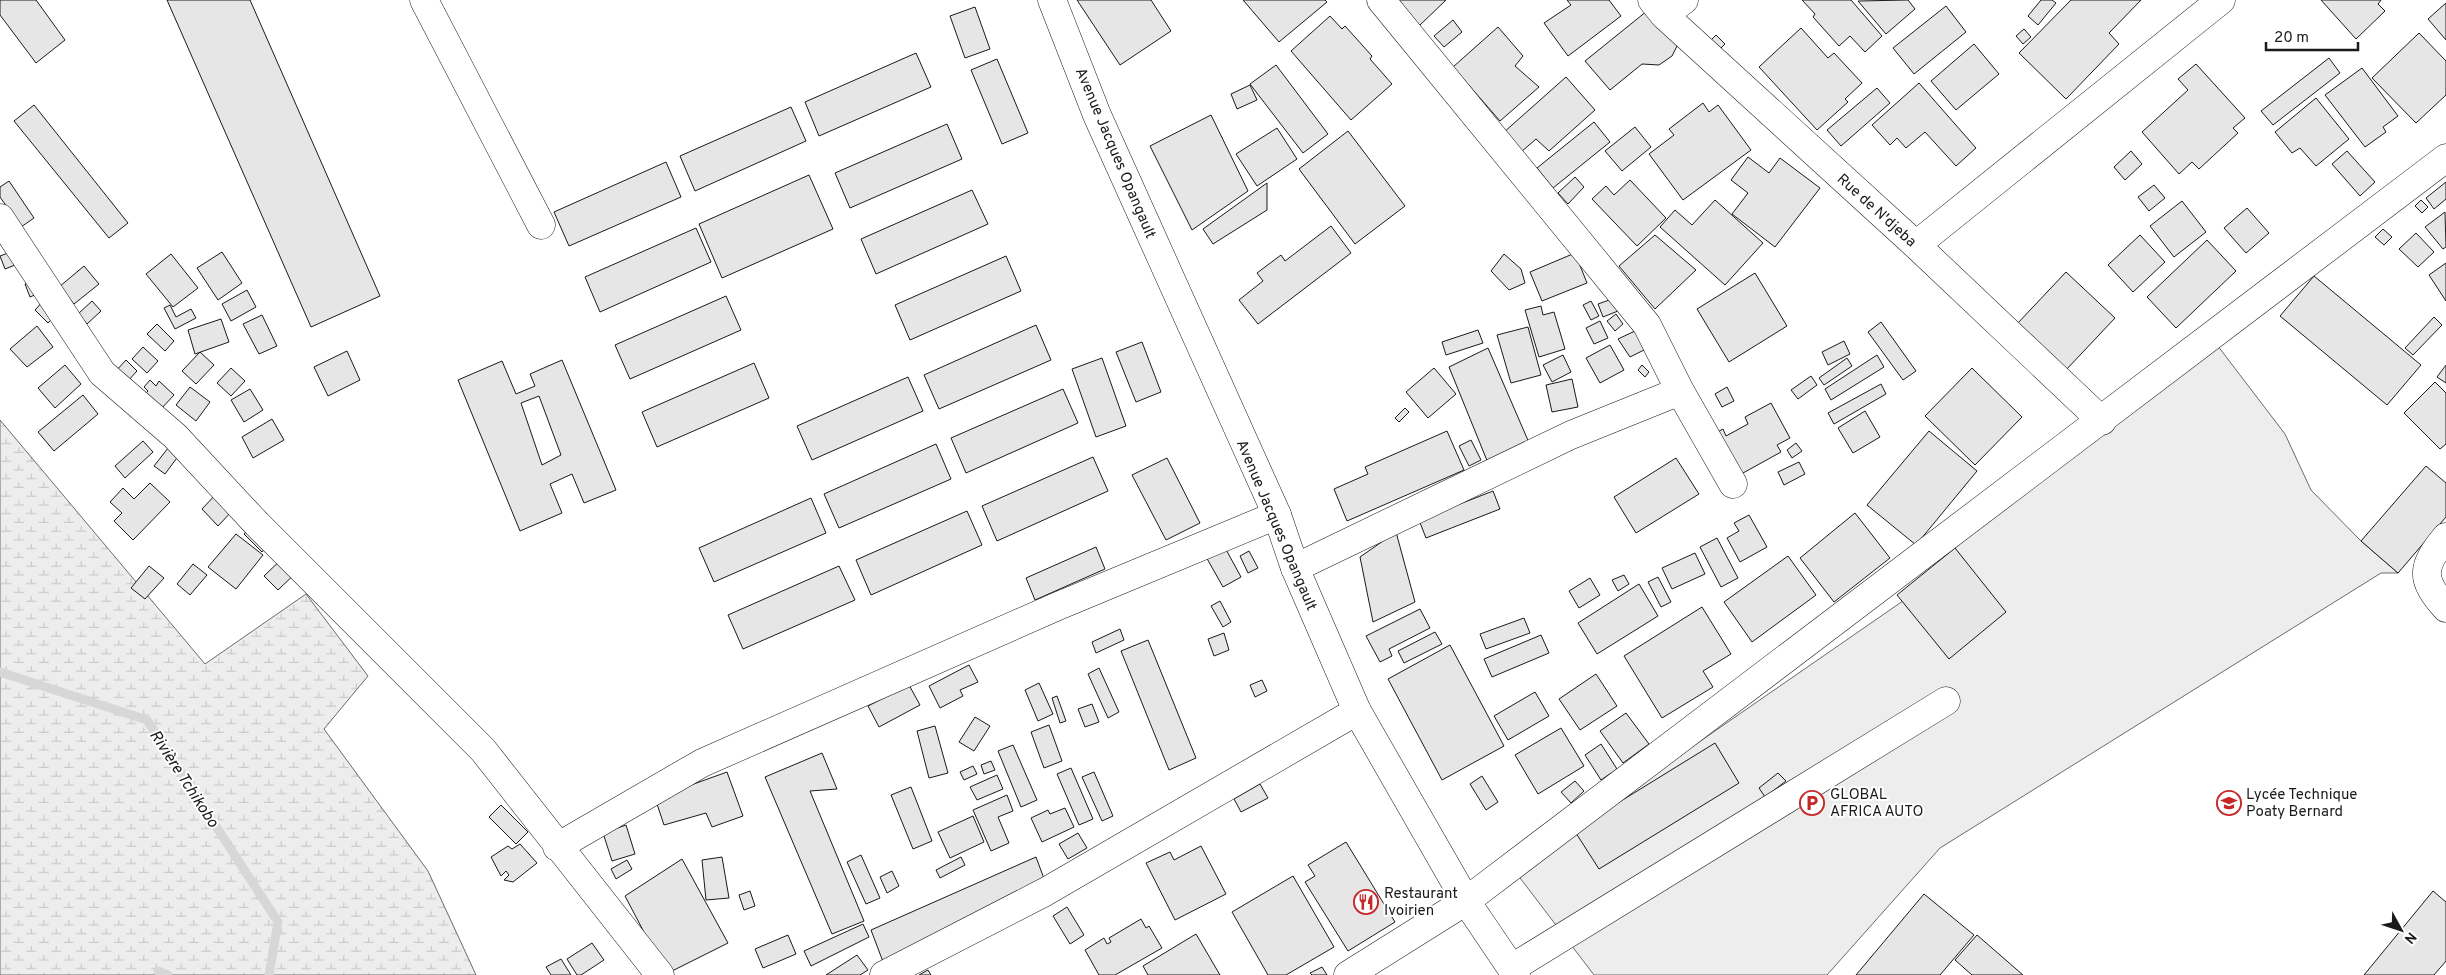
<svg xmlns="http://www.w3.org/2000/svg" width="2446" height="975" font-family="Overpass,sans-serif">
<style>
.wetland{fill:url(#wetland-marsh);stroke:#6a6a6a}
.built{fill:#ededed;stroke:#6a6a6a}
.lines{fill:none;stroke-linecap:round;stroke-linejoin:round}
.stream{stroke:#d7d7d7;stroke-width:9}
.building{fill:#e6e6e6;stroke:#1a1a1a;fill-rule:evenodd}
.minor-casing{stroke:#1a1a1a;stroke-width:29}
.highway-casing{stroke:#1a1a1a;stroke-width:29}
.minor{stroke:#fff;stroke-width:28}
.highway{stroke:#fff;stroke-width:28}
.labels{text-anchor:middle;stroke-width:4;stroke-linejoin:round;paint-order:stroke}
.street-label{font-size:15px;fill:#1a1a1a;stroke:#fff}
.poi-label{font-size:15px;fill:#1a1a1a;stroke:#fff;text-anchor:start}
.water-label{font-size:16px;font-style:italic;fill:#1a1a1a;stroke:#fff}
</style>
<defs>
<pattern id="wetland-marsh" width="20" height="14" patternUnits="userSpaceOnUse" patternTransform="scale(1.25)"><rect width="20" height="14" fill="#ededed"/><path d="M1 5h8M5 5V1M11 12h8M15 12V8" fill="none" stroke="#cbcbcb"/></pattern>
</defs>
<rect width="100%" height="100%" fill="#fff"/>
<path class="wetland" d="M0,420L205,664L306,594L368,676L324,729L428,871L476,975H0Z"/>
<path class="built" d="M2211,337L2285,434L2311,490L2361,541L2398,573H2381L1940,848L1827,975H1594L1514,870L1913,594L1955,548Z"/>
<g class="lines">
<path class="stream" d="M0,672L147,720L278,922L269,975
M161,975L158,971L168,975"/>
</g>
<path class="building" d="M0,0H36L65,40L36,63L0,15Z
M167,0H250L380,296L311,327Z
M1077,0H1151L1171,31L1120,65Z
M1243,0H1325L1327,2L1279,42Z
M1394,0H1446L1419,26Z
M1567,0H1609L1621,16L1568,56L1544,23L1571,5Z
M1802,0H1851L1882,36L1865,52L1850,36L1839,46L1813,17L1815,14Z
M1908,0L1915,9L1886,34L1858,1Z
M2041,0H2052L2056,3L2038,25L2028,16Z
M2071,0H2141L2109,33L2119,44L2066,99L2019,53Z
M2321,0H2381L2378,4L2385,11L2356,39Z
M2446,3V40L2428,19Z
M1946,6L1966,32L1914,74L1893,48Z
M975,7L990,49L965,58L950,16Z
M1647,11L1681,38L1672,56L1659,65L1642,64L1610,90L1585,61Z
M1330,16L1342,29L1345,26L1372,56L1370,59L1392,84L1351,120L1291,51Z
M1453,20L1462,32L1444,47L1434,36Z
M1498,27L1523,56L1515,66L1539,87L1500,121L1453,67Z
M1801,28L1828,58L1834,53L1862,83L1845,99L1848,102L1817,130L1759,67Z
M2024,29L2031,37L2023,44L2016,36Z
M2419,33L2446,61V95L2416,123L2372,78Z
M1716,35L1725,44L1714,55L1705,46Z
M1974,44L1999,74L1956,110L1931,81Z
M916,53L931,87L819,136L805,102Z
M2329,58L2340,73L2273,125L2261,111Z
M997,59L1028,133L1002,144L971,70Z
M2196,64L2245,118L2233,128L2238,133L2199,169L2192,162L2179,174L2142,132L2188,90L2178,79Z
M1276,65L1328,134L1303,153L1250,84Z
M2362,68L2398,116L2383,127L2386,132L2365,147L2325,95Z
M1566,77L1595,110L1549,151L1536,139L1521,152L1503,133Z
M1919,83L1976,148L1956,166L1925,132L1906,148L1897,138L1890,145L1872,125Z
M1250,85L1257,100L1237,109L1231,94Z
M1877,88L1890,103L1841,146L1827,130Z
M2316,98L2349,139L2316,166L2300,148L2292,153L2275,132Z
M1703,103L1709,112L1718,105L1751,150L1683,200L1649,154L1674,135L1669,129Z
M34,105L128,223L109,238L14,121Z
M791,107L806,141L695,191L680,156Z
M1211,115L1248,191L1192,230L1150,146Z
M1594,122L1610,142L1553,188L1537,168Z
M947,124L962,159L850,208L835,173Z
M1635,127L1651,147L1622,171L1605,151Z
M1277,128L1297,159L1257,186L1236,154Z
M1348,131L1405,206L1355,244L1299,169Z
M2131,151L2142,164L2125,180L2114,167Z
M2347,151L2375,182L2360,196L2332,164Z
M1748,157L1769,173L1780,158L1820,188L1775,247L1732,214L1748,193L1731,180Z
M666,162L681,197L569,246L554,212Z
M809,175L833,229L722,278L699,224Z
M1575,177L1584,187L1568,204L1558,193Z
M1630,180L1666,218L1637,246L1592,199L1606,186L1614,195Z
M9,181L34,218L21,227L0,197V187Z
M2446,182V199L2434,209L2426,198Z
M1267,183V210L1213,244L1203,229Z
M2154,185L2165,198L2149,211L2138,197Z
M972,190L988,224L876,274L861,239Z
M1715,200L1763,243L1725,285L1660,227L1675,210L1692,225Z
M2421,200L2428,207L2422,213L2415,206Z
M2182,201L2206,232L2174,257L2150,226Z
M2247,208L2269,233L2246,253L2224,228Z
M2445,212L2446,247L2443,249L2425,227Z
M1331,226L1351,253L1258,324L1239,300L1263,281L1257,273L1281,255L1285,261Z
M696,228L711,262L600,312L585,277Z
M2383,229L2392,237L2384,245L2375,237Z
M2416,233L2434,252L2418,267L2399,249Z
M1655,235L1696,270L1655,309L1619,266Z
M2140,235L2165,262L2133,292L2108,265Z
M2207,240L2236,271L2176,328L2147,297Z
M16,250L20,263L5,269L0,256Z
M222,252L242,283L218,300L197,268Z
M1575,253L1587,283L1542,301L1530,272Z
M171,254L198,288L173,307L146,274Z
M1504,254L1521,269L1525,283L1509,290L1491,271Z
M1006,256L1021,291L910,340L895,305Z
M2446,263V301L2429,275Z
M84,266L99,284L74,304L59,287Z
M2066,272L2115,318L2065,371L2016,325Z
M1755,273L1787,326L1729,362L1697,309Z
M2314,276L2421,365L2387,405L2280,316Z
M37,279L42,292L30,297L25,284Z
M247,290L256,307L231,321L222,304Z
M726,296L741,330L630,379L615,345Z
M1612,299L1618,311L1603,317L1598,304Z
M44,300L58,313L48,323L35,310Z
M92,301L101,311L87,324L78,314Z
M1591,301L1599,316L1591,320L1583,305Z
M170,305L176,317L191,309L196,318L175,329L164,308Z
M1541,306L1543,315L1554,312L1565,349L1539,357L1525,310Z
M1616,314L1623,324L1615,331L1607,321Z
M262,315L277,346L259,354L243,324Z
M2434,317L2442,325L2413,355L2405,348Z
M221,319L229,342L195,354L188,330Z
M1600,321L1608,338L1594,344L1586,328Z
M1881,322L1916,371L1903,380L1868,332Z
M157,324L174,341L165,351L147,334Z
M1036,325L1051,360L939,409L924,375Z
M37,326L53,347L27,367L10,349Z
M1528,327L1541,375L1511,383L1497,335Z
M1478,330L1483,343L1446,355L1442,342Z
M1637,330L1648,348L1630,357L1618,339Z
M1844,341L1850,354L1828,365L1822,352Z
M1142,342L1161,392L1136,402L1116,352Z
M1610,345L1624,370L1600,383L1586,358Z
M143,347L158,361L147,373L132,359Z
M1488,348L1530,445L1488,463L1449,367Z
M347,351L360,380L328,396L314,367Z
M200,352L214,365L196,384L182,371Z
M1563,355L1571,372L1552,382L1543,365Z
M1877,355L1884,367L1831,400L1825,389Z
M1102,358L1126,426L1096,437L1072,369Z
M1847,358L1852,366L1824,385L1819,378Z
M126,360L137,371L126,383L115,372Z
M562,360L616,490L584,503L572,474L550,484L562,513L520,531L458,380L502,361L516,394L535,386L530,374ZM539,396L561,455L542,465L521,403Z
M754,363L769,398L657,447L642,412Z
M65,365L81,384L55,408L38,388Z
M1642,365L1649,372L1645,377L1638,370Z
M2446,365V383L2437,377Z
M231,368L245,381L231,396L217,383Z
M1434,368L1456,394L1428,418L1406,392Z
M1972,368L2022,417L1975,465L1925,416Z
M1811,376L1817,385L1798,399L1791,390Z
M908,377L923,411L812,460L797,426Z
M1572,379L1578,407L1552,412L1546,385Z
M150,380L156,386L159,381L174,395L160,410L144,395L148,391L144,387Z
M2435,382L2446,393V444L2440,449L2404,413Z
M1881,384L1886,394L1834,424L1828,413Z
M190,387L210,402L196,421L176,405Z
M1727,387L1734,401L1722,407L1715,394Z
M250,389L263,410L244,422L231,400Z
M1063,389L1078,423L966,473L951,438Z
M83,395L98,414L54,451L38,432Z
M1771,403L1790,438L1777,445L1781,452L1734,478L1710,436L1723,429L1726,436L1748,424L1745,417Z
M1405,408L1409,412L1399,422L1395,418Z
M1865,411L1880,437L1853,453L1838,428Z
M272,419L284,440L253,458L242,437Z
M1447,431L1464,470L1347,521L1334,489L1368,474L1365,467Z
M1929,431L1977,471L1916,545L1867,505Z
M1471,440L1481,460L1469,466L1459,446Z
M143,441L153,452L125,478L115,466Z
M172,443L182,451L165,474L154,466Z
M1796,443L1802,451L1792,458L1787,450Z
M936,444L951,479L839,528L824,494Z
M1093,457L1108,491L997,541L982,506Z
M1167,458L1200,523L1166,540L1132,475Z
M1676,458L1699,494L1636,533L1614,497Z
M1799,462L1805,474L1784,485L1778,472Z
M2426,466L2446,483V517L2398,573L2361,541Z
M150,483L170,502L133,540L114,521L122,513L110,502L123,488L134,499Z
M1493,491L1500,509L1426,538L1419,520Z
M218,492L234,509L218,526L202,509Z
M811,498L826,533L714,582L699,548Z
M967,511L982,545L871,595L856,560Z
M1855,513L1890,558L1834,602L1800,558Z
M1749,515L1767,547L1740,562L1727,538L1739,531L1734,523Z
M253,526L270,543L262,552L244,534Z
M1396,532L1415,602L1373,622L1360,557Z
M236,534L263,555L236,589L208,567Z
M1717,538L1738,578L1721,587L1700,547Z
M1223,544L1241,577L1223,587L1205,555Z
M1096,547L1105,569L1035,600L1026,578Z
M1955,548L2006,612L1949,659L1897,595Z
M1249,551L1258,568L1248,573L1240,556Z
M1695,553L1705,574L1672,589L1662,568Z
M287,554L301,568L278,590L264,576Z
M1788,556L1816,595L1752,642L1724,602Z
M193,564L207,575L190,595L177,584Z
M149,566L164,578L145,599L131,588Z
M839,566L855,600L743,649L728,615Z
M1624,575L1629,584L1618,591L1612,580Z
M1658,577L1671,602L1661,607L1648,582Z
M1590,578L1600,595L1579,608L1569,591Z
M1639,584L1658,616L1597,654L1578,623Z
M1220,601L1231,622L1223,627L1211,606Z
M1702,607L1731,654L1703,671L1713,687L1662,718L1624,656Z
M1420,609L1430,628L1389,649L1392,656L1380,662L1366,636Z
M1524,618L1530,633L1486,649L1480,634Z
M1120,629L1124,640L1096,653L1092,642Z
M1435,632L1442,644L1404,663L1398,651Z
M1224,633L1229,650L1214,656L1208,639Z
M1541,635L1549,653L1492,677L1484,659Z
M1148,640L1196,758L1169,770L1121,651Z
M1450,645L1504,746L1442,780L1388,679Z
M969,665L978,682L960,690L963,696L940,708L929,686Z
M1099,668L1119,712L1108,718L1088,674Z
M1596,674L1617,706L1580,730L1559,699Z
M1262,680L1267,691L1255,697L1250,685Z
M1039,683L1053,714L1038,721L1025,690Z
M909,685L920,705L879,727L868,706Z
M1535,692L1549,716L1508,740L1494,716Z
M1057,696L1066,721L1060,723L1052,698Z
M1092,704L1099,722L1085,727L1078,709Z
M1626,713L1649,744L1623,763L1600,731Z
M975,717L990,726L974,751L959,742Z
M1049,725L1062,761L1044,768L1031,732Z
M935,726L948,773L929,778L917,731Z
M1561,728L1584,766L1538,794L1515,755Z
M1715,743L1739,783L1599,869L1574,830Z
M1601,744L1617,769L1601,780L1585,755Z
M1013,745L1037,800L1021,807L998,751Z
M822,753L837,789L810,791L864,921L832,934L765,777Z
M991,761L995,770L984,774L981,765Z
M973,766L977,774L964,780L960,772Z
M1071,768L1093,819L1079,825L1057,774Z
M727,772L743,816L712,827L706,813L664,825L655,798Z
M1094,772L1113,816L1102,821L1082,777Z
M1778,773L1786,781L1765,797L1759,788Z
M997,775L1003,789L977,800L970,787Z
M1482,776L1498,802L1486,810L1470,784Z
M1575,781L1584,791L1571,803L1561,792Z
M1260,784L1268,798L1241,812L1234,799Z
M911,787L932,841L913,849L891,795Z
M1007,795L1013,811L998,817L1009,843L991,851L973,810Z
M501,805L528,832L516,844L489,817Z
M1065,808L1074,827L1042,842L1031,818L1048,810L1050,814Z
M973,816L984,842L950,858L938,832Z
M626,825L635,854L612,861L603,833Z
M1078,833L1087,848L1068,859L1059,844Z
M1346,842L1395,922L1348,951L1305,882L1315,876L1308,865Z
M520,844L537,863L513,882L504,880L509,875L506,871L501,876L491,857L508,846L512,849Z
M1201,846L1226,894L1175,920L1146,863L1170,852L1174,860Z
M861,855L880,898L866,904L847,862Z
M722,857L729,898L706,900L702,860Z
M961,857L965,865L940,878L936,870Z
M1036,857L1046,884L885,967L871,930Z
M682,859L728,943L666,974L625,896Z
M627,860L632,869L616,879L611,869Z
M892,871L899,886L887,893L880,877Z
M1293,876L1334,947L1286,975H1268L1232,912Z
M750,891L755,906L744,910L739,895Z
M2433,891L2446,902V961L2434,975H2364Z
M1924,894L1974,935L1940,975H1856Z
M1067,907L1084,935L1070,944L1053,916Z
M1141,919L1146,928L1149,926L1162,948L1115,975H1099L1085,950L1104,938L1107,944L1111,942L1109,938Z
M863,924L869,937L811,966L804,951Z
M1196,934L1220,975H1148L1143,966Z
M788,935L796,954L763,968L755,949Z
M1977,935L2023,975H1972L1955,960Z
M592,943L604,960L581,975H577L567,959Z
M857,955L868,970L860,975H826Z
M561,959L571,975H551L546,967Z
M1322,967L1327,975H1312L1310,973Z
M928,970L931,975H919Z"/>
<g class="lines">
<defs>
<path id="minor" d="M424,0L541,225
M1381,0L1647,325L1680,391L1733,484
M1652,0L1664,15L1916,245L2102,421
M1664,15L1684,0
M0,218L102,373L175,436L257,524L483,750L660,975
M1916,245L2221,0
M2446,537C2421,567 2420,579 2446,608
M1295,568L1571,435L1680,391
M557,847L702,763L1058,606L1277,515
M1512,968L1946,701
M884,975L1045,892L1357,711
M1348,975L1466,901L2446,158"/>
<path id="highway" d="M1052,0L1097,115L1277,515L1295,568L1357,711L1466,901L1516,975"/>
</defs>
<use href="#minor" class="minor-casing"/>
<use href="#highway" class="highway-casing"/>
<use href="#minor" class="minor"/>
<use href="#highway" class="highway"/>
</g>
<defs>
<symbol id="parking-ring" viewBox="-11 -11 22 22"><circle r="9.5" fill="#fff" stroke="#c62828" stroke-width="1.5"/><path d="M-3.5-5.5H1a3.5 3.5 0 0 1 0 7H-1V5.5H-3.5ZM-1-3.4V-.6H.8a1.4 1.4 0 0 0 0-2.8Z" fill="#c62828"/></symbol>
<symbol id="school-ring" viewBox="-11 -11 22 22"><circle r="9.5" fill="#fff" stroke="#c62828" stroke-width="1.5"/><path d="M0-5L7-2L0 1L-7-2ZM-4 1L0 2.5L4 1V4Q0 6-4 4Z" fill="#c62828"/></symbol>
<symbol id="restaurant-ring" viewBox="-11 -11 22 22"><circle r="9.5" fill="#fff" stroke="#c62828" stroke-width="1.5"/><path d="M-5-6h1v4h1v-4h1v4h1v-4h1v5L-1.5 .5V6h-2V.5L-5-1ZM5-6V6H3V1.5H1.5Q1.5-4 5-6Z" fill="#c62828"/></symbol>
</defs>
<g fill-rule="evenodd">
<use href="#parking-ring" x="1798" y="789" width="28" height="28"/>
<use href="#school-ring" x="2215" y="789" width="28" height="28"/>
<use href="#restaurant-ring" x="1352" y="888" width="28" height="28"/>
</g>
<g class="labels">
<g class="street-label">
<text transform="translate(1116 153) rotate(67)" y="5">Avenue Jacques Opangault</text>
<text transform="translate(1877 210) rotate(42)" y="5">Rue de N'djeba</text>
<text transform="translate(1277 525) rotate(67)" y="5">Avenue Jacques Opangault</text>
</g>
<g class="poi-label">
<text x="1830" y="799">GLOBAL<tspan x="1830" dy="17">AFRICA AUTO</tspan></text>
<text x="2246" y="799">Lycée Technique<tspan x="2246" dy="17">Poaty Bernard</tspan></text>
<text x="1384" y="898">Restaurant<tspan x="1384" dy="17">Ivoirien</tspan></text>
</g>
<g class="water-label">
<text transform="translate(185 778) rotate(57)" y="6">Rivière Tchikobo</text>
</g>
</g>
<g transform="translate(2401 930) rotate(130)" stroke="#ffffff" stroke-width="4" paint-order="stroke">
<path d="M0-4L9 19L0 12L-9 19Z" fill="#1a1a1a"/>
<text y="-8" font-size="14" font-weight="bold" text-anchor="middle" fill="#1a1a1a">N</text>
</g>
<path d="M2266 42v8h92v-8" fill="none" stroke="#1a1a1a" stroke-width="2.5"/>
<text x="2274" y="42" font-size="15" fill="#1a1a1a" stroke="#ffffff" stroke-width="4" paint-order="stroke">20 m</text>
</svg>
